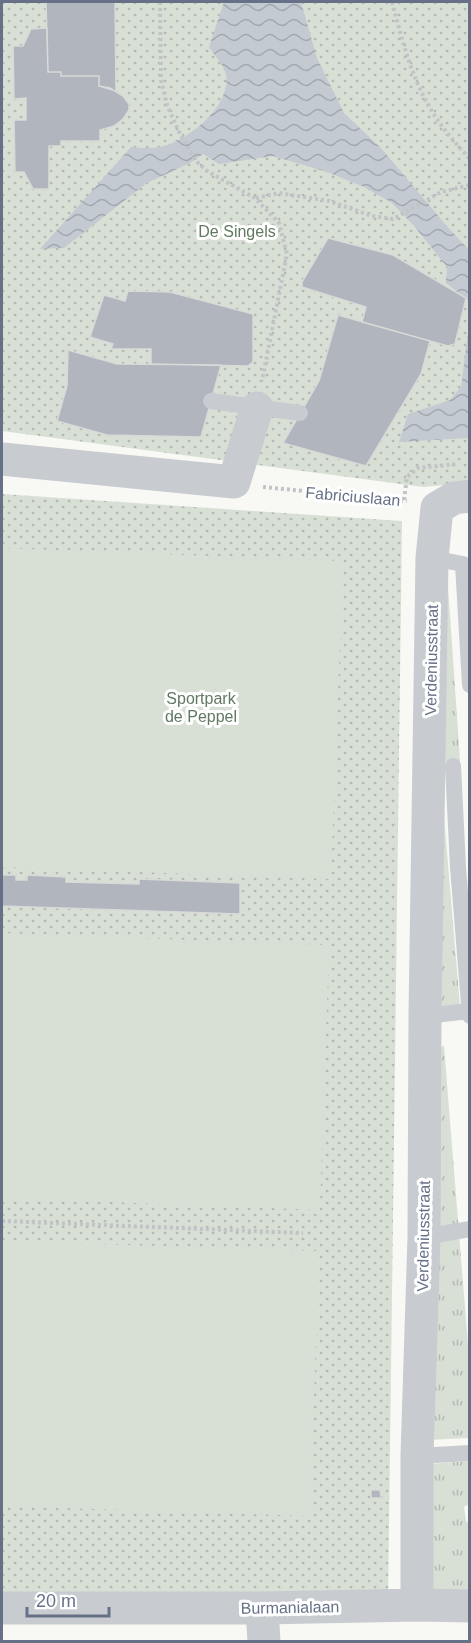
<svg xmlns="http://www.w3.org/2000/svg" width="471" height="1643" font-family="Helvetica,sans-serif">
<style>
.grass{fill:url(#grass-tufts)}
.park{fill:url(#park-dots)}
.pitch{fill:#d8e0d6}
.water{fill:url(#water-waves)}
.building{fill:#b0b5be;stroke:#d9dad8;stroke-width:1.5}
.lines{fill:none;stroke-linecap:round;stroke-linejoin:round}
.path{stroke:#c2c3c6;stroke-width:4;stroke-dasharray:3 3;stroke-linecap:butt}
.lane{stroke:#c8cbcf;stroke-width:16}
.street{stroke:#c8cbcf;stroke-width:33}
.labels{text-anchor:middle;stroke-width:6;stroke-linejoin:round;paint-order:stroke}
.park-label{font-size:16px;fill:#617962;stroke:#fff}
.street-label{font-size:16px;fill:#667188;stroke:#fff}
</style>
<defs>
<pattern id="grass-tufts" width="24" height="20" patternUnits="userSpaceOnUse" patternTransform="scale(1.5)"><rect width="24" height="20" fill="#d8e0d6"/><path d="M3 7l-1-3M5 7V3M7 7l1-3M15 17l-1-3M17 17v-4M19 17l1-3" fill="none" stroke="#b3bab3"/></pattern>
<pattern id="park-dots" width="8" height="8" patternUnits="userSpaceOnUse" patternTransform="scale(1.5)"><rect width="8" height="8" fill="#d8e0d6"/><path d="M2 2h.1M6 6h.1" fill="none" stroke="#b3bab3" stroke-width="1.8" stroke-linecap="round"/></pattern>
<pattern id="water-waves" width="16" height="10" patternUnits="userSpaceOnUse" patternTransform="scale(1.5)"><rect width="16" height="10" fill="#c3cad1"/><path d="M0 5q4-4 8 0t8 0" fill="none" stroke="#a2a8af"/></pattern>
</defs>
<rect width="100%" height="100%" fill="#f8f8f5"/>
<path class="grass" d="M448,586L460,761L440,764Z
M443,805L460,1006L435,1016Z
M444,1046L469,1357L470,1438L427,1440L435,1049Z
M469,1461V1504L464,1507L466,1521L469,1523V1593H431L430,1464Z"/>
<path class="park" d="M2,2H469V483L423,487L2,431Z
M2,494L402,521L388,1603L2,1596Z"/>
<path class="pitch" d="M2,548L343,561L331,879L2,867Z
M2,933L329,945L320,1210L2,1198Z
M2,1241L319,1251L310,1516L2,1506Z"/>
<path class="water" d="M224,2H301L317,58L344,113L381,148L446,225L469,250V301L446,283L447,267L414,226L392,203L364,187L327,172L273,156L219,164L203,154L190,163L147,183L64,248L40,249L131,147C142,148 153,149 164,146C190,139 232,105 226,74C224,65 214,55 209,47Z
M469,325V438L399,442L408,414L450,400L461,387Z"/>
<path class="building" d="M46,2H115L116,91L99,86V76H61V72H48Z
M47,28L48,72H61V76H99V86L110,88L123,96L129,104V110L123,119L114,126L100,130V141H61V146H49V189H33L24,172H15L14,120H26V98L14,99L13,46H23L31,29Z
M328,238L393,255L466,298L455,344L448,346L362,322L366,307L302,287V282Z
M128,291L170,292L253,314V362L248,366L151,364V349H111L113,344L90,337L104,295L125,301Z
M338,315L430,341L421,374L366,466L283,443L319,381Z
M68,350L117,364L221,365L201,437L107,435L57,421L67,386Z
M2,875H16V880H27V875L66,877V882L139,884V879L240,883V914L2,906Z
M371,1490H380L381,1498H371Z"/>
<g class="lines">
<path class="path" d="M160,2L161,80L167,105L178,130L196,161L207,171L255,198L279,223L287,254L262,381
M392,2C401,36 410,72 427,103C438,123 454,142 470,159
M256,198L279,193L329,201L372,216L393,219L441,192L470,185
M263,487L407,501
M404,500L407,477L418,468L457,464
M2,1221L303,1233"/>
<path class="lane" d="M211,401L300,413
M432,558L463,564L470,685
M453,766L458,867L470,1016
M425,1016L469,1011
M424,1237L470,1229
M417,1456L470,1453"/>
<path class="street" d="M2,459L234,482L257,408
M417,1605V1456L424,1237L425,1016L432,558L437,508L454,498L470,496
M2,1608H262L417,1605L470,1606
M262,1608L264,1642"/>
</g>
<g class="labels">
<g class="park-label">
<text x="237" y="237">De Singels</text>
<text x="201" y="704">Sportpark<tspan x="201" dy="18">de Peppel</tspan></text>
</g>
<g class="street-label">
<text transform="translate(353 496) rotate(5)" y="6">Fabriciuslaan</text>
<text transform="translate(431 660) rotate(-89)" y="6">Verdeniusstraat</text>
<text transform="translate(423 1236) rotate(-89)" y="6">Verdeniusstraat</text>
<text transform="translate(290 1607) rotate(-1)" y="6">Burmanialaan</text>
</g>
</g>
<rect width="471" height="1643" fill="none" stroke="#667188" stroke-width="6"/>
<path d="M27 1607v9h82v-9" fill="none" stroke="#667188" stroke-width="3"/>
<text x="36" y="1607" font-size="18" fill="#667188" stroke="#ffffff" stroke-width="4.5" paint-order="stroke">20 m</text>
</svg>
